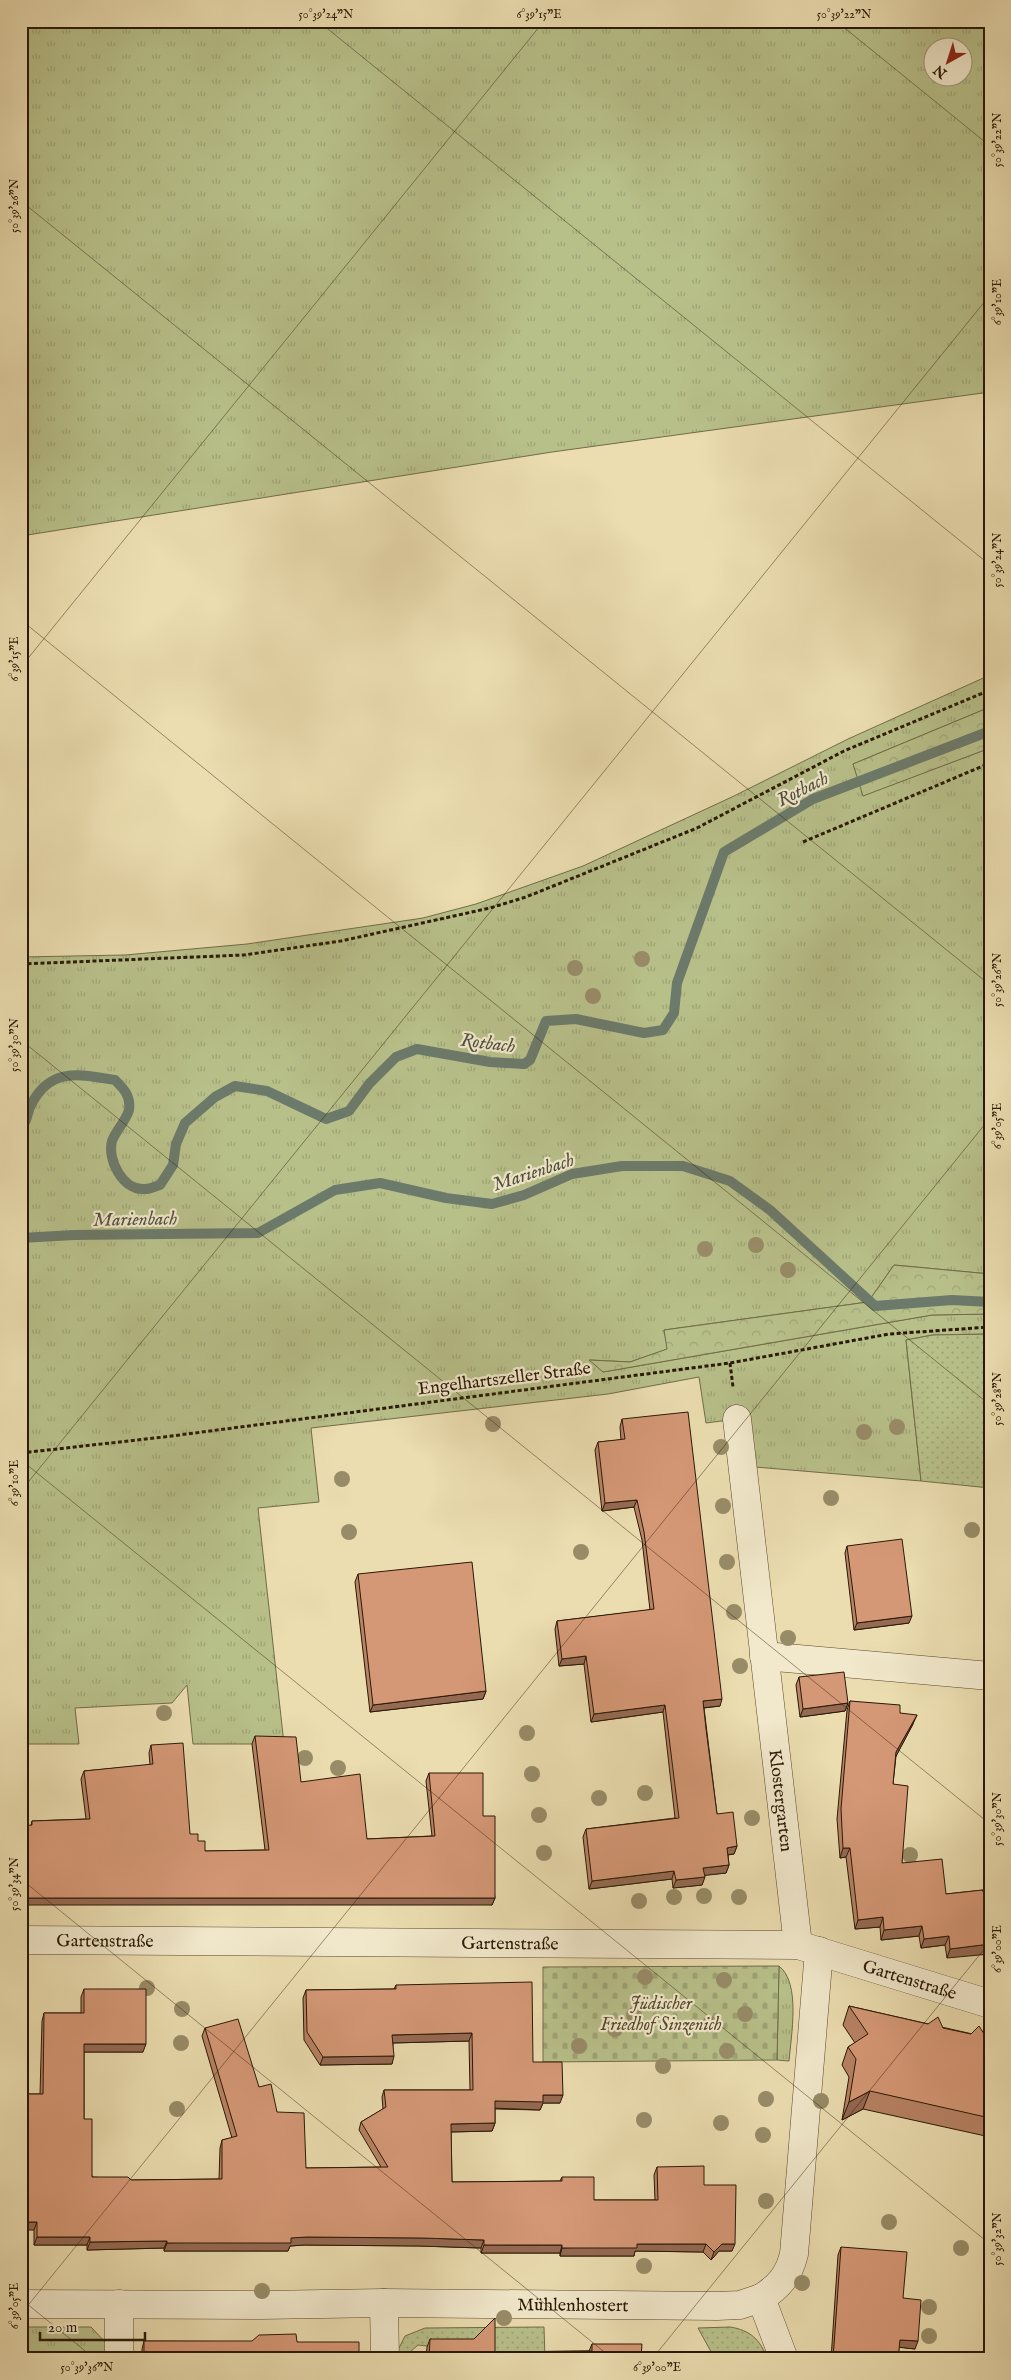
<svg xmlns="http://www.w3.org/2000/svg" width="1011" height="2380" font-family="'IM FELL English',serif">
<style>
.grass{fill:url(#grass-tufts);stroke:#716c48;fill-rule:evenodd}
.forest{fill:url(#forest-crowns);stroke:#716c48}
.cemetery{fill:url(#cemetery-stones);stroke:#716c48}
.park{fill:url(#park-dots);stroke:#716c48}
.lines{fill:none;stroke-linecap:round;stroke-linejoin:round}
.stream{stroke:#6c7a6b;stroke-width:10}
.minor-casing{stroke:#5a4930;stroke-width:29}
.path{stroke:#2a1806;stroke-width:3;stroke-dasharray:4 2.5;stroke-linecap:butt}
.minor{stroke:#f2e9cc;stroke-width:28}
.tree{fill:#988c68}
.wall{fill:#b78365;stroke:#2a1806}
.shaded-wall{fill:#956a53;stroke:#2a1806}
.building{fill:#d59876;stroke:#2a1806}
.ticks{fill:none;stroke:#2a1806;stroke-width:1;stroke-opacity:0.45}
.labels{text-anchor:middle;stroke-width:4.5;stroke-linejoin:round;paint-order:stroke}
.street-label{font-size:18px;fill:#2a1806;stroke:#f2e9cc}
.park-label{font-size:18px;font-style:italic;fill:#554a2e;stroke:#f2e9cc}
.water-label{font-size:19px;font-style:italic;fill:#505141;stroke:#f2e9cc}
.neatline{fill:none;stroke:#2a1806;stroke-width:2}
.ticks-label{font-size:12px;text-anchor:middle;fill:#2a1806}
</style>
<defs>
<pattern id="grass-tufts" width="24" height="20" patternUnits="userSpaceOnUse" patternTransform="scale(1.25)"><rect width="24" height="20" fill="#b8c08a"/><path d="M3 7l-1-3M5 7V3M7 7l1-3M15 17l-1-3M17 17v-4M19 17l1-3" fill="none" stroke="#9ea476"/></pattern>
<pattern id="forest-crowns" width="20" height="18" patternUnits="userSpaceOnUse" patternTransform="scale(1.25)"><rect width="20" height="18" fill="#b8c08a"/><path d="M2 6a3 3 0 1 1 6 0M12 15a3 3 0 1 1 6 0" fill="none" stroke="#9ea476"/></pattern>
<pattern id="cemetery-stones" width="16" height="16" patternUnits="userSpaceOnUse" patternTransform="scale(1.25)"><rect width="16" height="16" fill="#b8c08a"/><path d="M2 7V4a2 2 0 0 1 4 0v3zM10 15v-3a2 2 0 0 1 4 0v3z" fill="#9ea476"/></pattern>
<pattern id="park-dots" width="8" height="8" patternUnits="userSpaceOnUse" patternTransform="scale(1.25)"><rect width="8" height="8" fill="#b8c08a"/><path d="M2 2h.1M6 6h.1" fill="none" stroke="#9ea476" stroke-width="1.8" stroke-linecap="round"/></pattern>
</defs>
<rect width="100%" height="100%" fill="#ebddb0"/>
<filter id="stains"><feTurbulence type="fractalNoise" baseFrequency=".004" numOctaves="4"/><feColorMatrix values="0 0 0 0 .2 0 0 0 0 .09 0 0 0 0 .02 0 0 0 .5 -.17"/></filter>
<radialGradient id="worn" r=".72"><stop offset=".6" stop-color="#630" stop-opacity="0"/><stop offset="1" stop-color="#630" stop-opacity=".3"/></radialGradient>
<path class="grass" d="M21,21H990V392L552,452L21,536ZM934,48H964V78H934Z
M990,675V707L853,764L864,795L990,748V1274L894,1265L868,1302L664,1330L668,1349L630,1362L590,1360L603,1372L932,1315L990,1314V1334L933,1335L906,1340L921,1481L755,1467L737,1419L706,1423L699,1377L608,1394L311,1428L319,1502L258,1508L284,1744H193L187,1685L172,1703L75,1708L79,1744H21V957L125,955L247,944L423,918L476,904L583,866L734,796L848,739Z
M779,1966C801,1983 791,2036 789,2061L777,2060Z
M21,2327H91L106,2343V2359H21Z"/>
<path class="forest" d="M990,707V748L863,796L853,764Z
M894,1265L990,1274V1314L932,1315L603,1372L589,1360L630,1362L667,1349L664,1330L868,1302Z"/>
<path class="cemetery" d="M779,1966L777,2060L543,2062V1967Z"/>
<path class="park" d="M990,1334V1488L921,1481L906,1340L933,1335Z
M544,2327L545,2359L418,2345L402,2359H397V2352L405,2336L425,2328Z
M730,2327C750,2330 761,2340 767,2359H715L698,2328Z"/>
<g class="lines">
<path class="stream" d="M21,1126C28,1122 27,1112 31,1105C50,1067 79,1074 115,1080C124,1089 131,1096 129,1110C126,1121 116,1130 112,1141C107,1160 123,1191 145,1189C150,1189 156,1186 160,1185L173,1165L176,1144L185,1123L215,1097L235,1086L267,1091L326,1119L349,1111L369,1084L396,1057L417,1049L490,1062L524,1064L530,1060L546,1021L576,1019L644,1033L663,1030L674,1013L677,983L724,852L813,799L990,731
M21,1238L74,1235L258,1233L335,1190L380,1183L446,1198L492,1204L524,1195L572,1174L622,1166H683L730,1181L770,1210L875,1306L952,1300L990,1302"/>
<defs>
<g id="minor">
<path id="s1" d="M737,1419L798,1945"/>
<path d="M764,1656L990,1676"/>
<path id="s2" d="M21,1940L798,1945L990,2004"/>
<path d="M384,2303L385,2359"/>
<path id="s3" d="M21,2304L261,2305L384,2303L717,2306L740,2305L761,2298"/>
<path d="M119,2304V2359"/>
<path d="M784,2359L761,2298C779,2287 789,2275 794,2254L819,1951"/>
</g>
</defs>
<use href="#minor" class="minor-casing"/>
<path class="path" d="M803,842L990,763
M21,964L244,955L341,941L490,908L526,897L697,828L844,751L990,690
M730,1363L733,1387
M21,1453L164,1437L730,1363L889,1334L990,1327"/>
<use href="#minor" class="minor"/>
</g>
<g class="tree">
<circle cx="642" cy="959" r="8"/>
<circle cx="575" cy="968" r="8"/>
<circle cx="593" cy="996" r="8"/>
<circle cx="756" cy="1245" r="8"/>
<circle cx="705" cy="1249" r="8"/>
<circle cx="788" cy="1270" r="8"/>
<circle cx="493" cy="1424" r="8"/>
<circle cx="897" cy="1427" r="8"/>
<circle cx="864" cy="1432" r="8"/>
<circle cx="721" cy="1447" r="8"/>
<circle cx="342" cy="1479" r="8"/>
<circle cx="831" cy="1498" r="8"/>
<circle cx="723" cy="1506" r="8"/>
<circle cx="972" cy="1530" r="8"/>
<circle cx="349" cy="1532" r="8"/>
<circle cx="581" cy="1552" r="8"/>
<circle cx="727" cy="1562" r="8"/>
<circle cx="734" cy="1612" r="8"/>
<circle cx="788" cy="1638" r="8"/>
<circle cx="740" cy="1666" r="8"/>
<circle cx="164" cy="1713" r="8"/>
<circle cx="527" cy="1733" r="8"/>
<circle cx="305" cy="1758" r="8"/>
<circle cx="338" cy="1768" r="8"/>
<circle cx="532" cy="1774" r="8"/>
<circle cx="645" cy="1793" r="8"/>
<circle cx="599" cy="1798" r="8"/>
<circle cx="539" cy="1815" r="8"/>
<circle cx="752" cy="1818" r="8"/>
<circle cx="544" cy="1853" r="8"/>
<circle cx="910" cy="1855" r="8"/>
<circle cx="704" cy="1896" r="8"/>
<circle cx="674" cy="1897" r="8"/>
<circle cx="739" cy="1897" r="8"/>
<circle cx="639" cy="1901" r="8"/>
<circle cx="645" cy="1977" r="8"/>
<circle cx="724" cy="1980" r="8"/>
<circle cx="147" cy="1988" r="8"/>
<circle cx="182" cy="2009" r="8"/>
<circle cx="745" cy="2014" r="8"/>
<circle cx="634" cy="2015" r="8"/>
<circle cx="710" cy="2024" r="8"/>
<circle cx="615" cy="2029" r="8"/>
<circle cx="181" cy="2043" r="8"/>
<circle cx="579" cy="2046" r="8"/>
<circle cx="727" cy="2051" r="8"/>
<circle cx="663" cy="2066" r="8"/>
<circle cx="766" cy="2099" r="8"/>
<circle cx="821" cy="2101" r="8"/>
<circle cx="177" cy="2109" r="8"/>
<circle cx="644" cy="2120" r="8"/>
<circle cx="721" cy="2123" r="8"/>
<circle cx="763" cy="2135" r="8"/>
<circle cx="766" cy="2201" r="8"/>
<circle cx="889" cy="2222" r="8"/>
<circle cx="961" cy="2248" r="8"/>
<circle cx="644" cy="2266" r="8"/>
<circle cx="802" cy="2283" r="8"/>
<circle cx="262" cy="2291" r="8"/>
<circle cx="929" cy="2307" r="8"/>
<circle cx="504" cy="2318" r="8"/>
<circle cx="929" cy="2336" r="8"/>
</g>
<path class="wall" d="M622,1419L720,1706L704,1708L717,1814L737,1846L734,1854L728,1855L729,1865L726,1873L705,1875L702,1885L673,1888L672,1879L589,1889L583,1837L586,1829L675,1818L663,1712L591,1722L584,1664L559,1666L555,1629L557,1621L650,1610L642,1540L634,1507L602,1511L595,1450L598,1442L621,1440L620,1427Z
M847,1546L909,1623L854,1630L845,1553Z
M358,1574L486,1691L483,1699L370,1712L355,1582Z
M799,1677L848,1703L845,1711L800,1717L796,1685Z
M850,1701L900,1713L913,1724L896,1756L893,1784L902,1863L946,1894L983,1890L947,1958L945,1945L921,1948L919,1936L881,1940L880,1927L855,1929L846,1857L840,1858L837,1819L847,1710Z
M255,1736L301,1782L367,1839L432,1836L426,1781L429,1773L483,1816L495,1898L492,1905L31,1825L32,1821L86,1819L81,1779L84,1771L150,1765L149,1753L151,1745L190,1834L198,1841L205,1851L265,1850L252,1744Z
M396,1985L533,2062L560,2103H543L540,2110L495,2109V2123L492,2131L451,2132L452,2182L560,2181L562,2177L594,2200H655L654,2175L657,2167L704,2185L732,2251H719L711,2260L703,2252L635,2251L634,2256H560V2253H481V2248L419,2246L304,2245L290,2246L288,2251H164V2248L87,2250V2245H34V2230L22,2158L21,2102L24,2094H40L42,2021L44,2013H81V1997L84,1989L143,2052H84V2119L92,2177L131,2180L219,2179L220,2148L222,2140L232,2138L202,2036L205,2028L259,2087L277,2112L306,2168L381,2167L359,2130L361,2122L383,2109L382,2097L384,2090H470L469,2041L393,2043L392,2064L320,2065L304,2040L303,1998L306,1990L394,1989Z
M849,2006L990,2038V2137L863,2109L842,2120L849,2077L842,2065L848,2047L855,2043L843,2025Z
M841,2247L903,2298L915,2349L899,2347L898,2359H831L838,2255Z
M430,2339L495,2352L589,2351L592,2344L641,2357L746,2359H426L427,2347Z
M144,2341L297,2342L359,2359H142V2349Z"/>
<path class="shaded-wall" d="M637,1500L634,1507L602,1511L605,1503Z
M912,1616L909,1623L854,1630L857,1623Z
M586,1656L584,1664L559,1666L562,1659Z
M486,1691L483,1699L370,1712L373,1705Z
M722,1699L720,1706L701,1708L703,1701Z
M848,1703L845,1711L800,1717L803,1709Z
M665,1705L663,1712L591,1722L594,1714Z
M917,1715L913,1724L893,1762L896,1752Z
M737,1846L734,1854L724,1855L727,1848Z
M843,1848H850L846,1857L840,1858Z
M729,1865L726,1873L700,1876L703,1868Z
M674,1871L672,1879L589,1889L592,1881Z
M705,1877L702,1885L673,1888L676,1880Z
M21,1898H495L492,1905H21Z
M883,1917L880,1927L855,1929L858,1920Z
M922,1926L919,1936L881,1940L884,1930Z
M949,1936L945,1945L921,1948L924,1939Z
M990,1944V1954L947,1958L950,1949Z
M472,2033L469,2041L389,2043L392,2035Z
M21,2038H25L23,2045H21Z
M84,2044H146L143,2052H81Z
M394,2056L392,2064L320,2065L323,2057Z
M870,2091L863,2109L842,2120L849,2102Z
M543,2095H563L560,2103H543L540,2110L492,2108L495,2101Z
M495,2123L492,2131L448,2132L451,2124Z
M21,2222H37L34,2230H21Z
M37,2237H90L87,2245H34Z
M307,2237L422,2238L484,2240L481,2248L419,2246L304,2245L290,2246L288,2251H164L167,2243Z
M167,2241L164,2248L87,2250L90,2242Z
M637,2244H706L703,2252L635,2251L634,2256H560L562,2248Z
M722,2244H735L732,2251H719L711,2260L714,2252Z
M484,2245H562L560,2253H481Z
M900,2340L918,2341L915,2349L897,2347Z"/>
<path class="building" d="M688,1412L722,1699L703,1701L706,1729L717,1814L733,1812L737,1846L727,1848L729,1865L703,1868L705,1877L676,1880L674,1871L592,1881L586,1829L679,1818L665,1705L594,1714L586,1656L562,1659L557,1621L654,1609L644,1532L637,1500L605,1503L598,1442L625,1439L622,1419Z
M902,1539L912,1616L857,1623L847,1546Z
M472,1562L486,1691L373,1705L358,1574Z
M844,1672L848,1703L803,1709L799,1677Z
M850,1701L900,1705V1713L917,1715L896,1752L893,1784L908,1786L902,1863L942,1859L946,1894L983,1890V1892H990V1944L950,1949L949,1936L924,1939L922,1926L884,1930L883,1917L858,1920L850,1848H843L841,1809Z
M255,1736L296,1737L301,1782L360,1774L367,1839L435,1836L429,1773H483V1816H495V1898H21V1826L32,1825V1821L90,1819L84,1771L153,1764L151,1745L183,1743L190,1834H198V1841H205V1851L269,1850Z
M532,1982L533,2062H562L563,2095H543V2102L495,2101V2123L451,2124L452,2182L562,2181V2177H594V2200H658L657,2167L704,2166V2185H736L735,2244H722L714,2252L706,2244H637V2248H562V2245H484V2240L422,2238L307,2237L291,2238V2243H167V2241L90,2242V2237H37V2222H21V2158H25L24,2094H43L44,2013H84V1989H146V2044H84V2119H92V2177H128L131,2180L222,2179V2140L237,2136L205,2028L238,2019L259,2087L271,2084L277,2112L304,2113L306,2168L388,2167L361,2122L386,2107L384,2090H473L472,2033L392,2035L394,2056L323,2057L307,2032L306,1990L396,1989V1985Z
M21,1989H25V2038H21Z
M849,2006L928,2024L938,2017L943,2028L971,2034L979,2026L986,2037L990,2038V2118L870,2091L849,2102L856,2059L848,2047L868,2034Z
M841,2247L907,2252L903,2298L921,2300L918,2341L900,2340L898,2359H833Z
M495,2318V2352L592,2351V2344H642L641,2357L746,2356V2359H429L430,2339H474Z
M296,2334L297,2342H359V2359H144V2341H252L259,2335Z"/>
<path class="ticks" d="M318,21L990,565M836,21L990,146M21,201L990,985M21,620L990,1405M21,667L544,21M21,1040L990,1824M21,1460L990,2244M21,1491L990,295M21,1879L613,2359M21,2299L95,2359M21,2314L990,1118M652,2359L990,1942"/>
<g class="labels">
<g class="street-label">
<text transform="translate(504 1378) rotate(-7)" y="6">Engelhartszeller Straße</text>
<text dy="6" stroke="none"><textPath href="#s1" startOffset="384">Klostergarten</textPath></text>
<text dy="6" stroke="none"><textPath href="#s2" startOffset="84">Gartenstraße</textPath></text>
<text dy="6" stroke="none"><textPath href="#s2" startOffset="489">Gartenstraße</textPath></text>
<text dy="6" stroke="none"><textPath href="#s2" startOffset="894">Gartenstraße</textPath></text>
<text dy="6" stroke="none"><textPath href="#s3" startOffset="552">Mühlenhostert</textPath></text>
</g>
<g class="park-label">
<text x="661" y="2009">Jüdischer<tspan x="661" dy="21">Friedhof Sinzenich</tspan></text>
</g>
<g class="water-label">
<text transform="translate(802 788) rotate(-27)" y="7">Rotbach</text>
<text transform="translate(488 1042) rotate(7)" y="7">Rotbach</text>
<text transform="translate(533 1171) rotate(-18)" y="7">Marienbach</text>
<text transform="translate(135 1218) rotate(-1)" y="7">Marienbach</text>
</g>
</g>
<rect width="1011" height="2380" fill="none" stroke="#ebddb0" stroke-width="55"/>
<g transform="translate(948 62) rotate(219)"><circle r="24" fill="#f2e9cc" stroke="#a2957d"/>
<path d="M0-4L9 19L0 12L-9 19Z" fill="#8f2418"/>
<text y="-8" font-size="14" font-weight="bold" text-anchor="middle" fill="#2a1806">N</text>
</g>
<path d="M40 2332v8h105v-8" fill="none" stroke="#2a1806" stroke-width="2.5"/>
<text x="48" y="2332" font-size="15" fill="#2a1806" stroke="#f2e9cc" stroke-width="4" paint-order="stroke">20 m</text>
<rect x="28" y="28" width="956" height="2324" class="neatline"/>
<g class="ticks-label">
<text x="326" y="18">50°39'24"N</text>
<text x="539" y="18">6°39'15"E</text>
<text x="844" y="18">50°39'22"N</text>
<text transform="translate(997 140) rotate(-90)" y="4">50°39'22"N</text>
<text transform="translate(14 206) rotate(-90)" y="4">50°39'26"N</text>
<text transform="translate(997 302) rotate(-90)" y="4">6°39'10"E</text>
<text transform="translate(997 560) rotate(-90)" y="4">50°39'24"N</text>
<text transform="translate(14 659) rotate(-90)" y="4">6°39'15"E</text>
<text transform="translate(997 980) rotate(-90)" y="4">50°39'26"N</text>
<text transform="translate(14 1045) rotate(-90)" y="4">50°39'30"N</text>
<text transform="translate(997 1126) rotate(-90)" y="4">6°39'05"E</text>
<text transform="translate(997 1399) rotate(-90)" y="4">50°39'28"N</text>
<text transform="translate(14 1483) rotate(-90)" y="4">6°39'10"E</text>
<text transform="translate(997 1819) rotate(-90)" y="4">50°39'30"N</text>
<text transform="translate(14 1884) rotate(-90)" y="4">50°39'34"N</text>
<text transform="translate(997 1949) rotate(-90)" y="4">6°39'00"E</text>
<text transform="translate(997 2239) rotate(-90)" y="4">50°39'32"N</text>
<text transform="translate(14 2306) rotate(-90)" y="4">6°39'05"E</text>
<text x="87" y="2371">50°39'36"N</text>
<text x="657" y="2371">6°39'00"E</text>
</g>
<rect width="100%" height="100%" filter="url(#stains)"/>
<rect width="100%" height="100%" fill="url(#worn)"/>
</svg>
